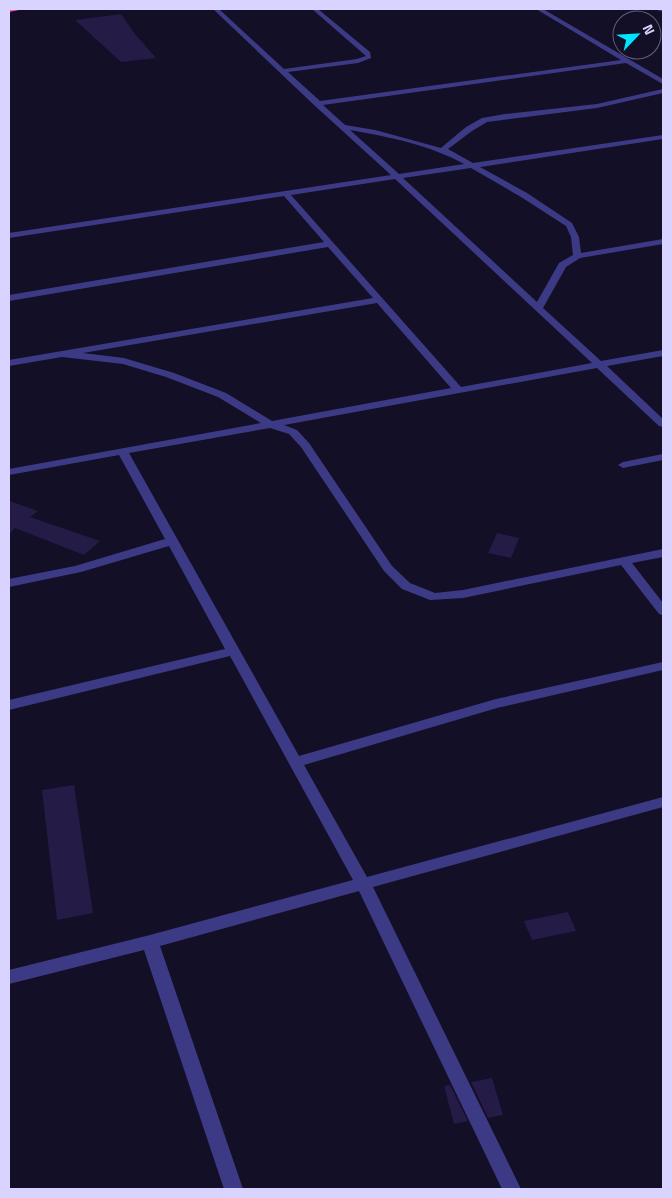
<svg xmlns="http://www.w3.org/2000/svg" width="672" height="1198" font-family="'Titillium Web',sans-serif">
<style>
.building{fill:#241b47}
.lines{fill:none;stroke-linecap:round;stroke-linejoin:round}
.minor{fill:#3d3a85;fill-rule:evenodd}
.highway{fill:#ff4fa3;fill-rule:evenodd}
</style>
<rect width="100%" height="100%" fill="#130f26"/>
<path class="building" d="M121,14L135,34L156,58L121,62L75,20Z
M9,501L38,511L30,517L100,541L84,555L15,528L9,534Z
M497,533L519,538L511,558L488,553Z
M74,785L93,913L57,920L42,790Z
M568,912L576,931L532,940L524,921Z
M492,1078L503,1115L488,1118L471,1082Z
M450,1085L468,1121L454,1124L444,1086Z"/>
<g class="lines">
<path class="minor" d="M213,9H219L284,69L357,59L366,56L312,9H318L370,52L371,58L358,63L288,72L320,101L621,60L536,9H543L663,79V84L661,83L626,63L323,105L345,125L375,130L441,148L466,127L482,118L505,114L597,104L663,89V93L597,108L487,122L472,131L448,149L473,163L663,135V139L480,167L527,193L572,223L579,237L581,253L663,239V244L580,258L566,267L543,308L601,361L663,350V356L607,366L663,419V427L659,426L597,368L284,425L297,430L309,443L392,566L410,583L435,593L463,590L663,549V557L632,563L663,603V615L659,614L621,565L463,598L430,600L402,589L384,571L301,447L289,434L270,428L129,453L299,756L496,699L663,662V670L497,708L304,765L367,877L663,797V807L373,887L521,1189H502L359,891L160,946L243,1189H224L144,950L9,984V970L150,935L353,880L230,656L9,710V700L225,649L169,546L81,572L9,587V579L75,566L165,539L119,455L9,475V469L261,423L218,397L166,377L123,364L62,357L9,366V360L373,298L328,247L9,301V295L324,242L284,196L9,238V233L391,175L314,105ZM350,130C389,137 430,145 464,164L399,174ZM471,168L521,197L566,226L571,237L573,255L559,263L537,302L403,178ZM395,179L592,363L461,387L291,195ZM377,303L451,388L272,421L226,393L174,373L124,358L83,353Z
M656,9H663V12L657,10Z
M663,454V460L623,468L618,465L623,462Z"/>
<path class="highway" d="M9,9H24L9,12Z"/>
</g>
<rect width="672" height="1198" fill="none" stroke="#d9d4ff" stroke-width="20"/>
<g transform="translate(637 35) rotate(65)"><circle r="24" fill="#130f26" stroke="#625e7d"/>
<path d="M0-4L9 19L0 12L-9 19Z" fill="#00e5ff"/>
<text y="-8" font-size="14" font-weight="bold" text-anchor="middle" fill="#d9d4ff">N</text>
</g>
</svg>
